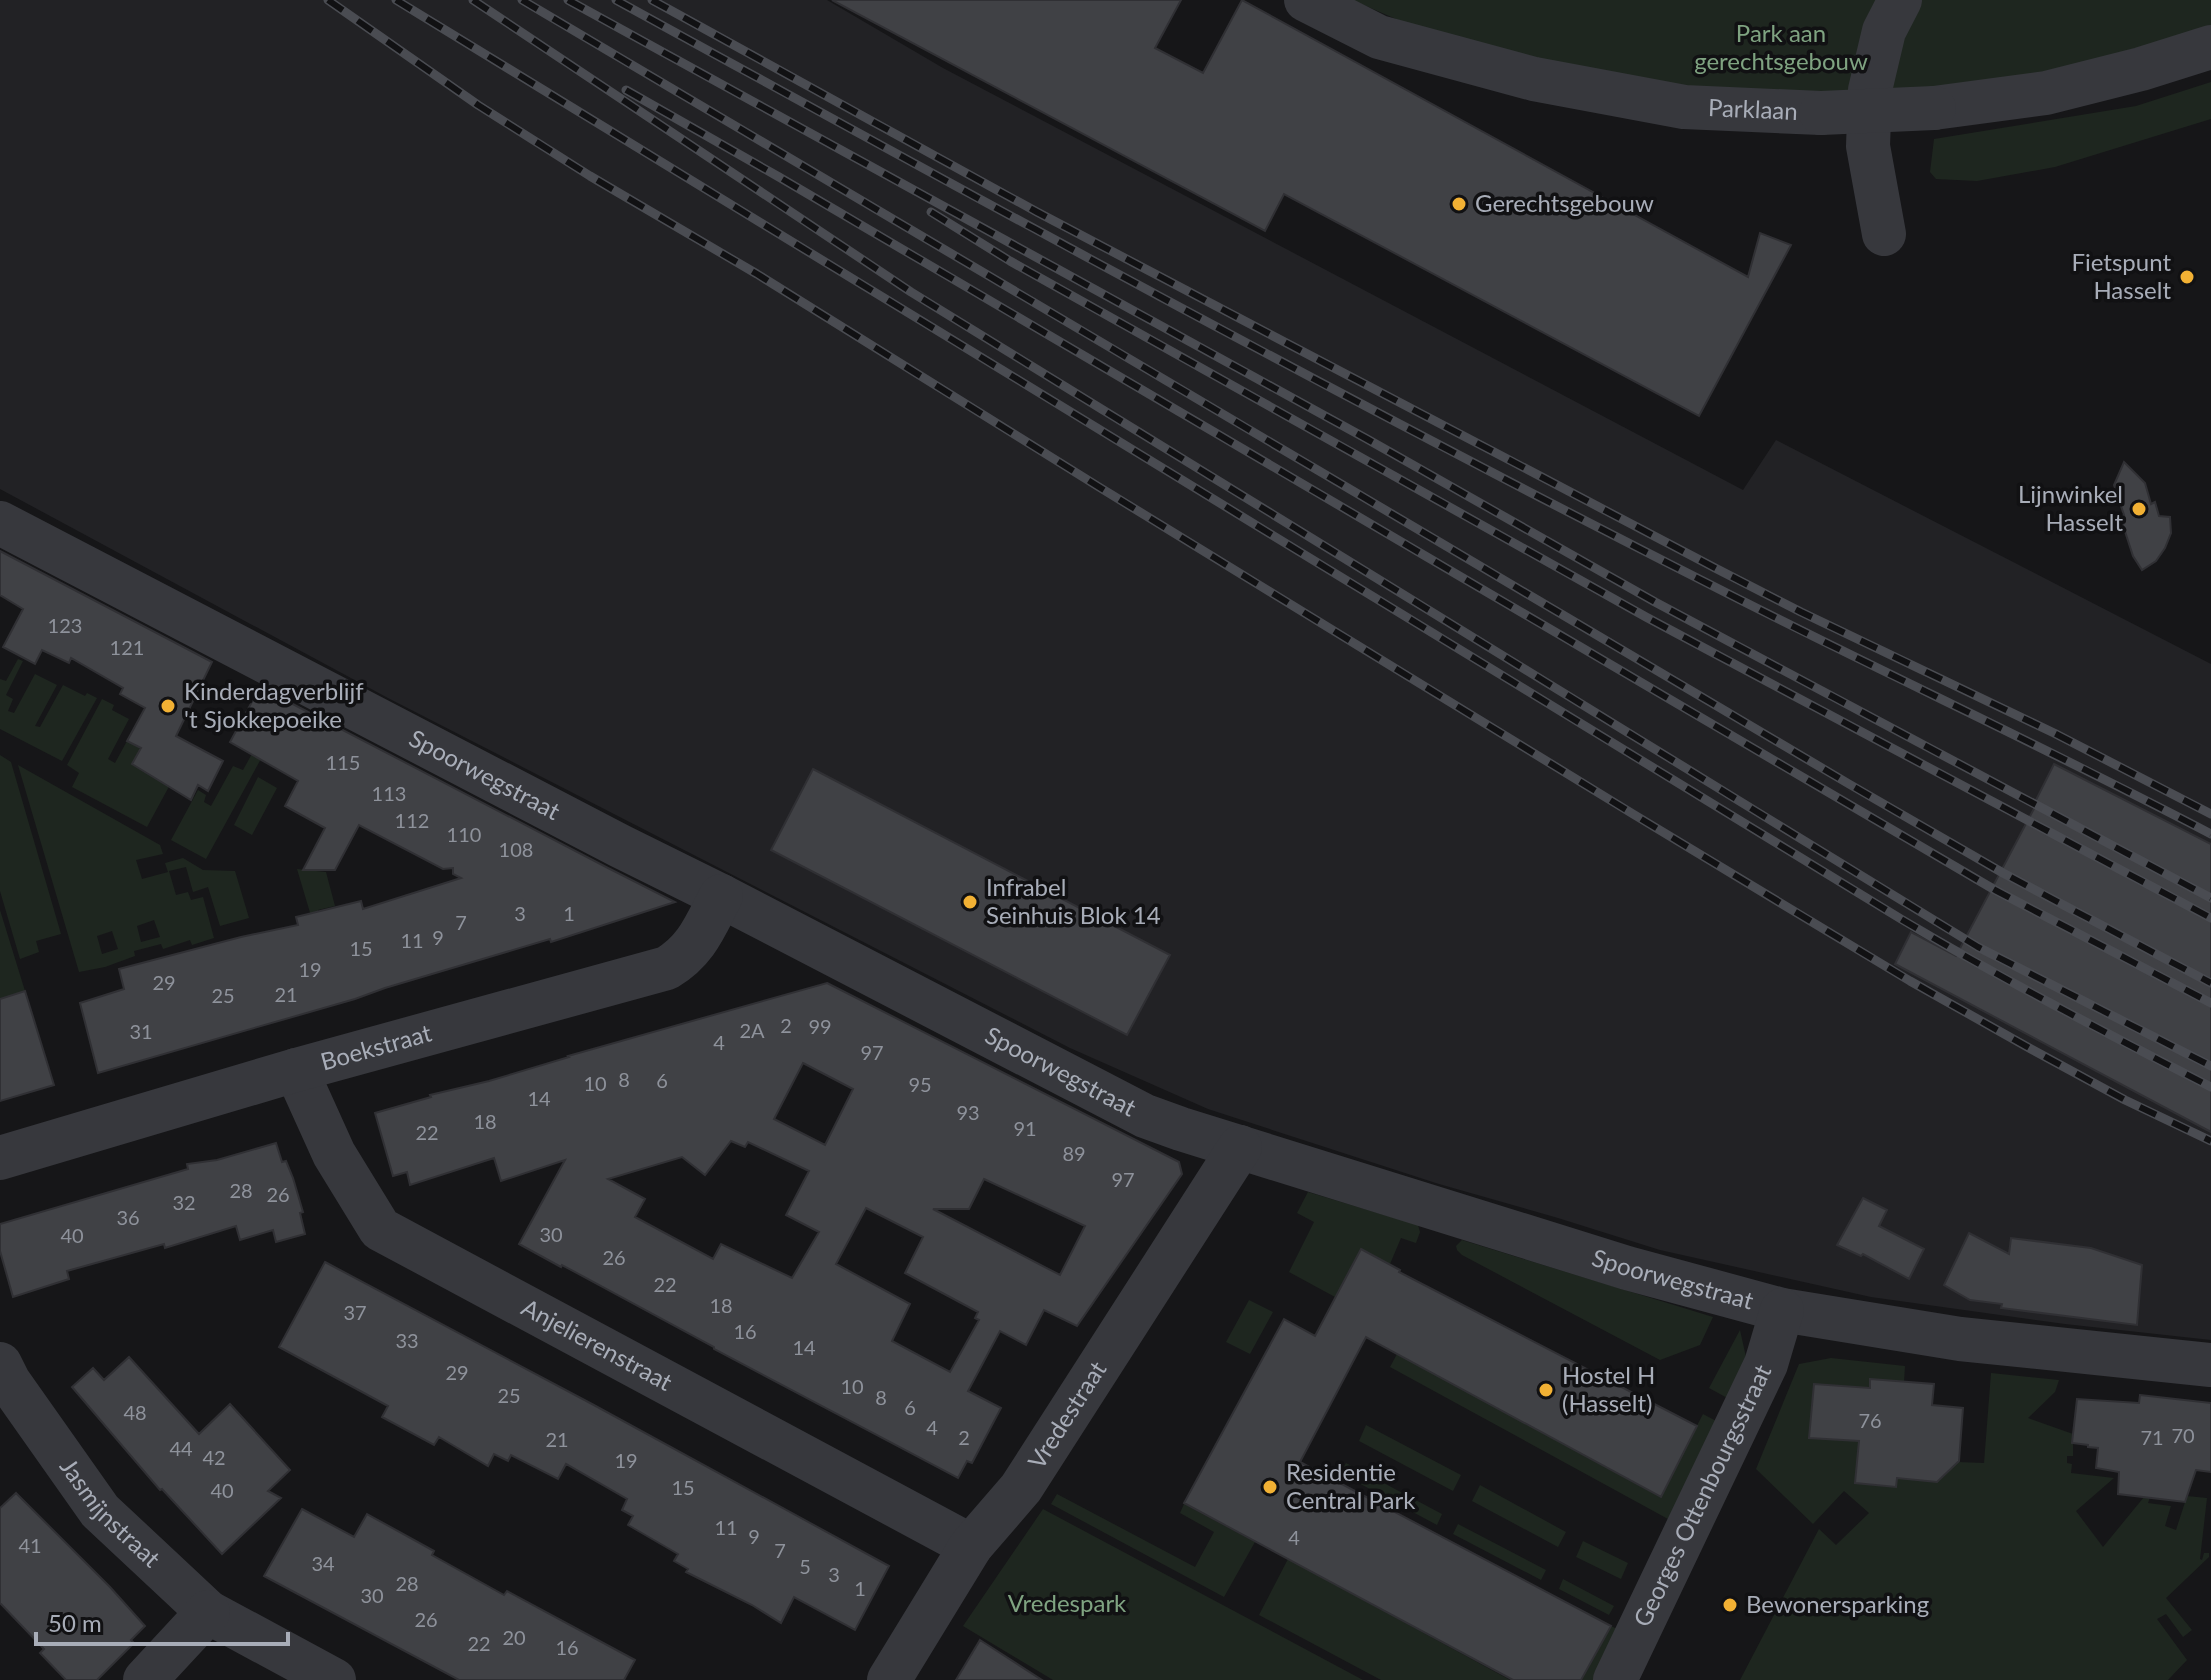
<svg xmlns="http://www.w3.org/2000/svg" width="2211" height="1680" font-family="Lato,sans-serif">
<style>
.built{fill:#222225}
.green{fill:#1e261f;fill-rule:evenodd}
.building{fill:#404145;stroke:#303034;stroke-width:2;fill-rule:evenodd}
.lines{fill:none;stroke-linecap:round;stroke-linejoin:round}
.minor{stroke:#37383d;stroke-width:44}
.rail-casing{stroke:#4a4c52;stroke-width:9}
.rail{stroke:#111113;stroke-width:6;stroke-dasharray:18;stroke-linecap:butt}
.minor-bridge{stroke:#37383d;stroke-width:44}
.poi-dot{fill:#f2b134;stroke:#111113;stroke-width:3}
.labels{text-anchor:middle;stroke-width:7;stroke-linejoin:round;paint-order:stroke}
.number-label{font-size:20px;fill:#8e929b}
.park-label{font-size:24px;fill:#7fa381;stroke:#111113}
.street-label{font-size:24px;fill:#a8adb8;stroke:#111113}
.poi-label{font-size:24px;fill:#a8adb8;stroke:#111113;text-anchor:start}
</style>
<rect width="100%" height="100%" fill="#161618"/>
<path class="built" d="M0,0H827L943,68L1743,490L1776,440L2211,664V1340L2065,1324L1871,1297L1660,1250L1558,1218L1439,1184L1208,1109L1070,1048L388,698L0,489Z"/>
<path class="green" d="M1352,0H2211V26L2160,46L2002,81L1821,96L1726,95L1447,41Z
M2211,82V119L2055,167L1977,181L1936,179L1930,172L1934,139L2136,106Z
M18,659L23,661L6,695L13,699L8,711L14,713L35,674L57,685L35,726L40,727L63,685L85,696L87,693L97,698L62,761L0,729V679L6,681Z
M102,699L114,705L112,710L129,719L108,759L115,763L127,741L141,749L132,764L143,771L178,770L147,827L72,787L79,773L67,765Z
M253,752L262,757L206,859L171,840L198,790L206,795L204,802L211,806L233,766L243,770Z
M0,755L11,762L61,934L36,941L39,952L20,959L0,891Z
M18,765L160,845L163,854L136,860L142,879L168,872L165,863L183,858L203,870L235,871L249,918L220,926L208,887L193,892L186,867L169,871L176,895L188,892L191,900L203,897L214,938L192,945L190,940L163,949L161,944L134,951L135,956L105,967L79,972ZM154,920L160,937L141,942L137,926ZM112,931L118,949L102,954L97,936Z
M258,777L277,788L252,835L234,825Z
M297,869L326,872L335,906L318,910L319,914L311,916Z
M0,910L25,991L0,999Z
M1308,1192L1418,1225L1420,1232L1416,1243L1401,1238L1390,1264L1361,1250L1335,1297L1289,1272L1314,1222L1297,1213Z
M1462,1240L1713,1317L1700,1345L1660,1360L1462,1255L1457,1250L1456,1246Z
M1249,1300L1273,1312L1250,1354L1226,1342Z
M1740,1330L1746,1357L1731,1400L1709,1388Z
M1397,1354L1660,1497L1703,1414L1718,1422L1668,1519L1390,1367Z
M1831,1358L1905,1366L1904,1382L1871,1379L1870,1388L1814,1384L1809,1437L1859,1441L1855,1483L1895,1487L1899,1457L1926,1481L1936,1482L1958,1462L1984,1463L1991,1373L2059,1380L2055,1392L2028,1418L2073,1434V1456H2067V1463L2072,1464L2071,1473L2114,1478L2076,1511L2103,1547L2144,1497H2150L2148,1503L2171,1506L2165,1526L2176,1530L2187,1496L2207,1498L2200,1559L2202,1560L2204,1553H2209V1557L2166,1598L2192,1630L2183,1637L2166,1614L2157,1619L2187,1660L2168,1680H1740L1819,1529L1836,1545L1869,1513L1844,1491L1813,1524L1756,1469L1799,1364Z
M1366,1425L1461,1475L1453,1491L1359,1441Z
M1346,1463L1442,1514L1437,1525L1340,1473Z
M1480,1485L1566,1532L1558,1547L1472,1501Z
M1057,1494L1195,1567L1214,1532L1180,1513L1184,1504L1255,1542L1224,1597L1051,1504Z
M1043,1509L1363,1680H1053L963,1626Z
M1458,1524L1546,1570L1541,1580L1453,1534Z
M1583,1541L1628,1563L1621,1579L1576,1557Z
M1288,1559L1510,1680H1381L1259,1615Z
M1563,1579L1614,1606L1609,1615L1559,1589Z
M1611,1626L1623,1632L1598,1680H1582Z"/>
<path class="building" d="M832,0H1181L1155,48L1203,73L1242,0L1748,277L1760,233L1791,245L1699,416L1284,194L1265,231Z
M2124,462L2145,483L2151,504L2155,502L2159,516L2170,517L2171,533L2165,548L2156,561L2142,570L2133,556L2120,516L2124,515L2114,485Z
M0,551L212,662L176,736L223,761L208,791L198,785L191,800L132,764L141,748L127,741L145,708L120,694L123,688L71,658L69,663L42,650L35,664L3,647L23,609L0,595Z
M260,687L608,868L675,902L551,942L550,939L385,988L355,999L98,1073L80,1003L124,989L119,969L241,937L298,925L296,917L361,901L363,909L461,878L453,874V868L443,869L359,825L335,870H303L325,828L285,806L298,781L230,742Z
M2054,764L2211,844V1132L1895,964L1911,932L1956,956L2037,803L2035,802Z
M813,769L1170,955L1127,1035L771,850Z
M827,983L1179,1162L1182,1174L1077,1326L1044,1310L1026,1345L1000,1331L968,1391L1001,1408L972,1463L967,1461L958,1478L714,1349V1347L562,1265L561,1267L519,1244L565,1160L501,1181L494,1158L410,1185L407,1172L393,1176L375,1113L431,1097L430,1095L489,1081L569,1057L568,1056ZM803,1063L853,1089L825,1145L774,1119ZM731,1141L745,1147L748,1142L809,1171L786,1215L819,1232L792,1278L721,1244L713,1259L635,1217L645,1199L608,1179L682,1157L705,1175ZM984,1179L1085,1226L1060,1275L933,1209H969ZM866,1208L923,1237L905,1273L978,1312L975,1318L979,1320L950,1372L892,1341L910,1304L836,1264Z
M25,991L54,1085L0,1101V999Z
M276,1143L282,1162L286,1161L293,1178L303,1212L300,1213L305,1234L276,1242L273,1230L240,1240L236,1226L165,1248L164,1244L67,1271L69,1279L13,1297L0,1251V1224L188,1169L187,1164L217,1160Z
M1863,1198L1887,1210L1879,1226L1924,1249L1909,1279L1863,1254L1861,1256L1837,1245Z
M1969,1233L2009,1254L2011,1238L2091,1248L2142,1265L2137,1325L2001,1308L2002,1304L1970,1300L1944,1285Z
M1361,1249L1400,1270L1399,1272L1697,1426L1661,1497L1366,1337L1300,1462L1611,1626L1581,1680H1513L1184,1503L1284,1319L1315,1336Z
M325,1262L592,1404L889,1566L855,1630L794,1597L781,1623L752,1605L686,1572L688,1569L674,1561L678,1554L628,1525L633,1516L622,1510L627,1499L566,1464L558,1479L511,1455L508,1461L494,1454L488,1466L439,1437L434,1445L382,1417L388,1406L279,1347Z
M129,1357L199,1434L230,1404L290,1470L268,1491L281,1498L222,1554L162,1489L160,1490L72,1387L93,1368L104,1380Z
M1870,1379L1934,1384L1932,1405L1963,1408L1959,1461L1937,1482L1897,1478L1896,1487L1855,1483L1859,1441L1809,1438L1814,1384L1870,1388Z
M2140,1395L2211,1403V1472L2196,1470L2185,1502L2118,1494L2119,1472L2096,1468L2098,1448L2088,1447V1445L2072,1443L2077,1399L2139,1403Z
M16,1493L110,1587L145,1626L131,1640L134,1643L97,1680H66L40,1653L44,1649L0,1603V1508Z
M302,1509L354,1537L367,1514L434,1551L432,1555L504,1595L507,1591L635,1660L624,1680H459L264,1576Z
M980,1640L1042,1680H956Z"/>
<g class="lines">
<g class="minor">
<path id="s1" d="M1306,0L1379,37L1534,79L1684,107L1821,113"/>
<path d="M1934,108L2046,93L2141,69L2211,47"/>
<path d="M1884,234L1868,146L1870,90L1884,31L1900,0"/>
<path id="s2" d="M0,523L620,846L721,896L1145,1116L1181,1129L1627,1268L1782,1310L1960,1339L2211,1365"/>
<path id="s3" d="M296,1070L334,1154L380,1229L971,1546"/>
<path id="s4" d="M0,1158L296,1070L667,968C697,950 705,926 721,896"/>
<path id="s5" d="M0,1364L9,1382L100,1511L208,1612L334,1680"/>
<path d="M145,1680L208,1612"/>
<path id="s6" d="M889,1680L971,1546L1021,1488L1240,1147"/>
<path id="s7" d="M1615,1680L1766,1364L1782,1310"/>
</g>
<defs>
<path id="rail" d="M328,0L478,105L590,176L757,274L1099,487L1633,814L1910,981L2031,1049L2125,1100L2211,1141
M396,0L1901,919C2002,979 2106,1033 2211,1087
M473,0L911,292L1767,818L1978,947L2211,1066
M522,0L1849,784L2003,873L2211,983
M568,0L1367,439L1655,602L2211,898
M616,0C978,199 1340,397 1709,584C1875,669 2045,747 2211,834
M652,0L1037,212L1717,569L1801,612L2054,733L2211,814
M626,90L779,177L1995,890L2211,1003
M931,212L1010,261L1646,617L2211,918"/>
</defs>
<use href="#rail" class="rail-casing"/>
<use href="#rail" class="rail"/>
<path class="minor-bridge" d="M1821,113L1934,108"/>
</g>
<g class="poi-dot">
<circle cx="1459" cy="204" r="8"/>
<circle cx="2187" cy="277" r="8"/>
<circle cx="2139" cy="509" r="8"/>
<circle cx="168" cy="706" r="8"/>
<circle cx="970" cy="902" r="8"/>
<circle cx="1546" cy="1390" r="8"/>
<circle cx="1270" cy="1487" r="8"/>
<circle cx="1730" cy="1605" r="8"/>
</g>
<g class="labels">
<g class="number-label">
<text x="65" y="633">123</text>
<text x="127" y="655">121</text>
<text x="343" y="770">115</text>
<text x="389" y="801">113</text>
<text x="412" y="828">112</text>
<text x="464" y="842">110</text>
<text x="516" y="857">108</text>
<text x="520" y="921">3</text>
<text x="569" y="921">1</text>
<text x="461" y="930">7</text>
<text x="438" y="945">9</text>
<text x="412" y="948">11</text>
<text x="361" y="956">15</text>
<text x="310" y="977">19</text>
<text x="164" y="990">29</text>
<text x="286" y="1002">21</text>
<text x="223" y="1003">25</text>
<text x="786" y="1033">2</text>
<text x="820" y="1034">99</text>
<text x="752" y="1038">2A</text>
<text x="141" y="1039">31</text>
<text x="719" y="1050">4</text>
<text x="872" y="1060">97</text>
<text x="624" y="1087">8</text>
<text x="662" y="1088">6</text>
<text x="595" y="1091">10</text>
<text x="920" y="1092">95</text>
<text x="539" y="1106">14</text>
<text x="968" y="1120">93</text>
<text x="485" y="1129">18</text>
<text x="1025" y="1136">91</text>
<text x="427" y="1140">22</text>
<text x="1074" y="1161">89</text>
<text x="1123" y="1187">97</text>
<text x="241" y="1198">28</text>
<text x="278" y="1202">26</text>
<text x="184" y="1210">32</text>
<text x="128" y="1225">36</text>
<text x="551" y="1242">30</text>
<text x="72" y="1243">40</text>
<text x="614" y="1265">26</text>
<text x="665" y="1292">22</text>
<text x="721" y="1313">18</text>
<text x="355" y="1320">37</text>
<text x="745" y="1339">16</text>
<text x="407" y="1348">33</text>
<text x="804" y="1355">14</text>
<text x="457" y="1380">29</text>
<text x="852" y="1394">10</text>
<text x="509" y="1403">25</text>
<text x="881" y="1405">8</text>
<text x="910" y="1415">6</text>
<text x="135" y="1420">48</text>
<text x="1870" y="1428">76</text>
<text x="932" y="1435">4</text>
<text x="2183" y="1443">70</text>
<text x="964" y="1445">2</text>
<text x="2152" y="1445">71</text>
<text x="557" y="1447">21</text>
<text x="181" y="1456">44</text>
<text x="214" y="1465">42</text>
<text x="626" y="1468">19</text>
<text x="683" y="1495">15</text>
<text x="222" y="1498">40</text>
<text x="726" y="1535">11</text>
<text x="754" y="1544">9</text>
<text x="1294" y="1545">4</text>
<text x="30" y="1553">41</text>
<text x="780" y="1558">7</text>
<text x="323" y="1571">34</text>
<text x="805" y="1574">5</text>
<text x="834" y="1582">3</text>
<text x="407" y="1591">28</text>
<text x="860" y="1596">1</text>
<text x="372" y="1603">30</text>
<text x="426" y="1627">26</text>
<text x="514" y="1645">20</text>
<text x="479" y="1651">22</text>
<text x="567" y="1655">16</text>
</g>
<g class="park-label">
<text x="1781" y="42">Park aan<tspan x="1781" dy="28">gerechtsgebouw</tspan></text>
<text x="1067" y="1612">Vredespark</text>
</g>
<g class="street-label">
<text dy="8" stroke="none"><textPath href="#s1" startOffset="464">Parklaan</textPath></text>
<text dy="8" stroke="none"><textPath href="#s2" startOffset="546">Spoorwegstraat</textPath></text>
<text dy="8" stroke="none"><textPath href="#s4" startOffset="392">Boekstraat</textPath></text>
<text dy="8" stroke="none"><textPath href="#s2" startOffset="1194">Spoorwegstraat</textPath></text>
<text dy="8" stroke="none"><textPath href="#s2" startOffset="1842">Spoorwegstraat</textPath></text>
<text dy="8" stroke="none"><textPath href="#s3" startOffset="426">Anjelierenstraat</textPath></text>
<text dy="8" stroke="none"><textPath href="#s6" startOffset="320">Vredestraat</textPath></text>
<text dy="8" stroke="none"><textPath href="#s7" startOffset="204">Georges Ottenbourgsstraat</textPath></text>
<text dy="8" stroke="none"><textPath href="#s5" startOffset="186">Jasmijnstraat</textPath></text>
</g>
<g class="poi-label">
<text x="1475" y="212">Gerechtsgebouw</text>
<text x="2171" y="271" text-anchor="end">Fietspunt<tspan x="2171" dy="28">Hasselt</tspan></text>
<text x="2123" y="503" text-anchor="end">Lijnwinkel<tspan x="2123" dy="28">Hasselt</tspan></text>
<text x="184" y="700">Kinderdagverblijf<tspan x="184" dy="28">'t Sjokkepoeike</tspan></text>
<text x="986" y="896">Infrabel<tspan x="986" dy="28">Seinhuis Blok 14</tspan></text>
<text x="1562" y="1384">Hostel H<tspan x="1562" dy="28">(Hasselt)</tspan></text>
<text x="1286" y="1481">Residentie<tspan x="1286" dy="28">Central Park</tspan></text>
<text x="1746" y="1613">Bewonersparking</text>
</g>
</g>
<path d="M36 1632v12h252v-12" fill="none" stroke="#a8adb8" stroke-width="4"/>
<text x="48" y="1632" font-size="24" fill="#a8adb8" stroke="#111113" stroke-width="6" paint-order="stroke">50 m</text>
</svg>
